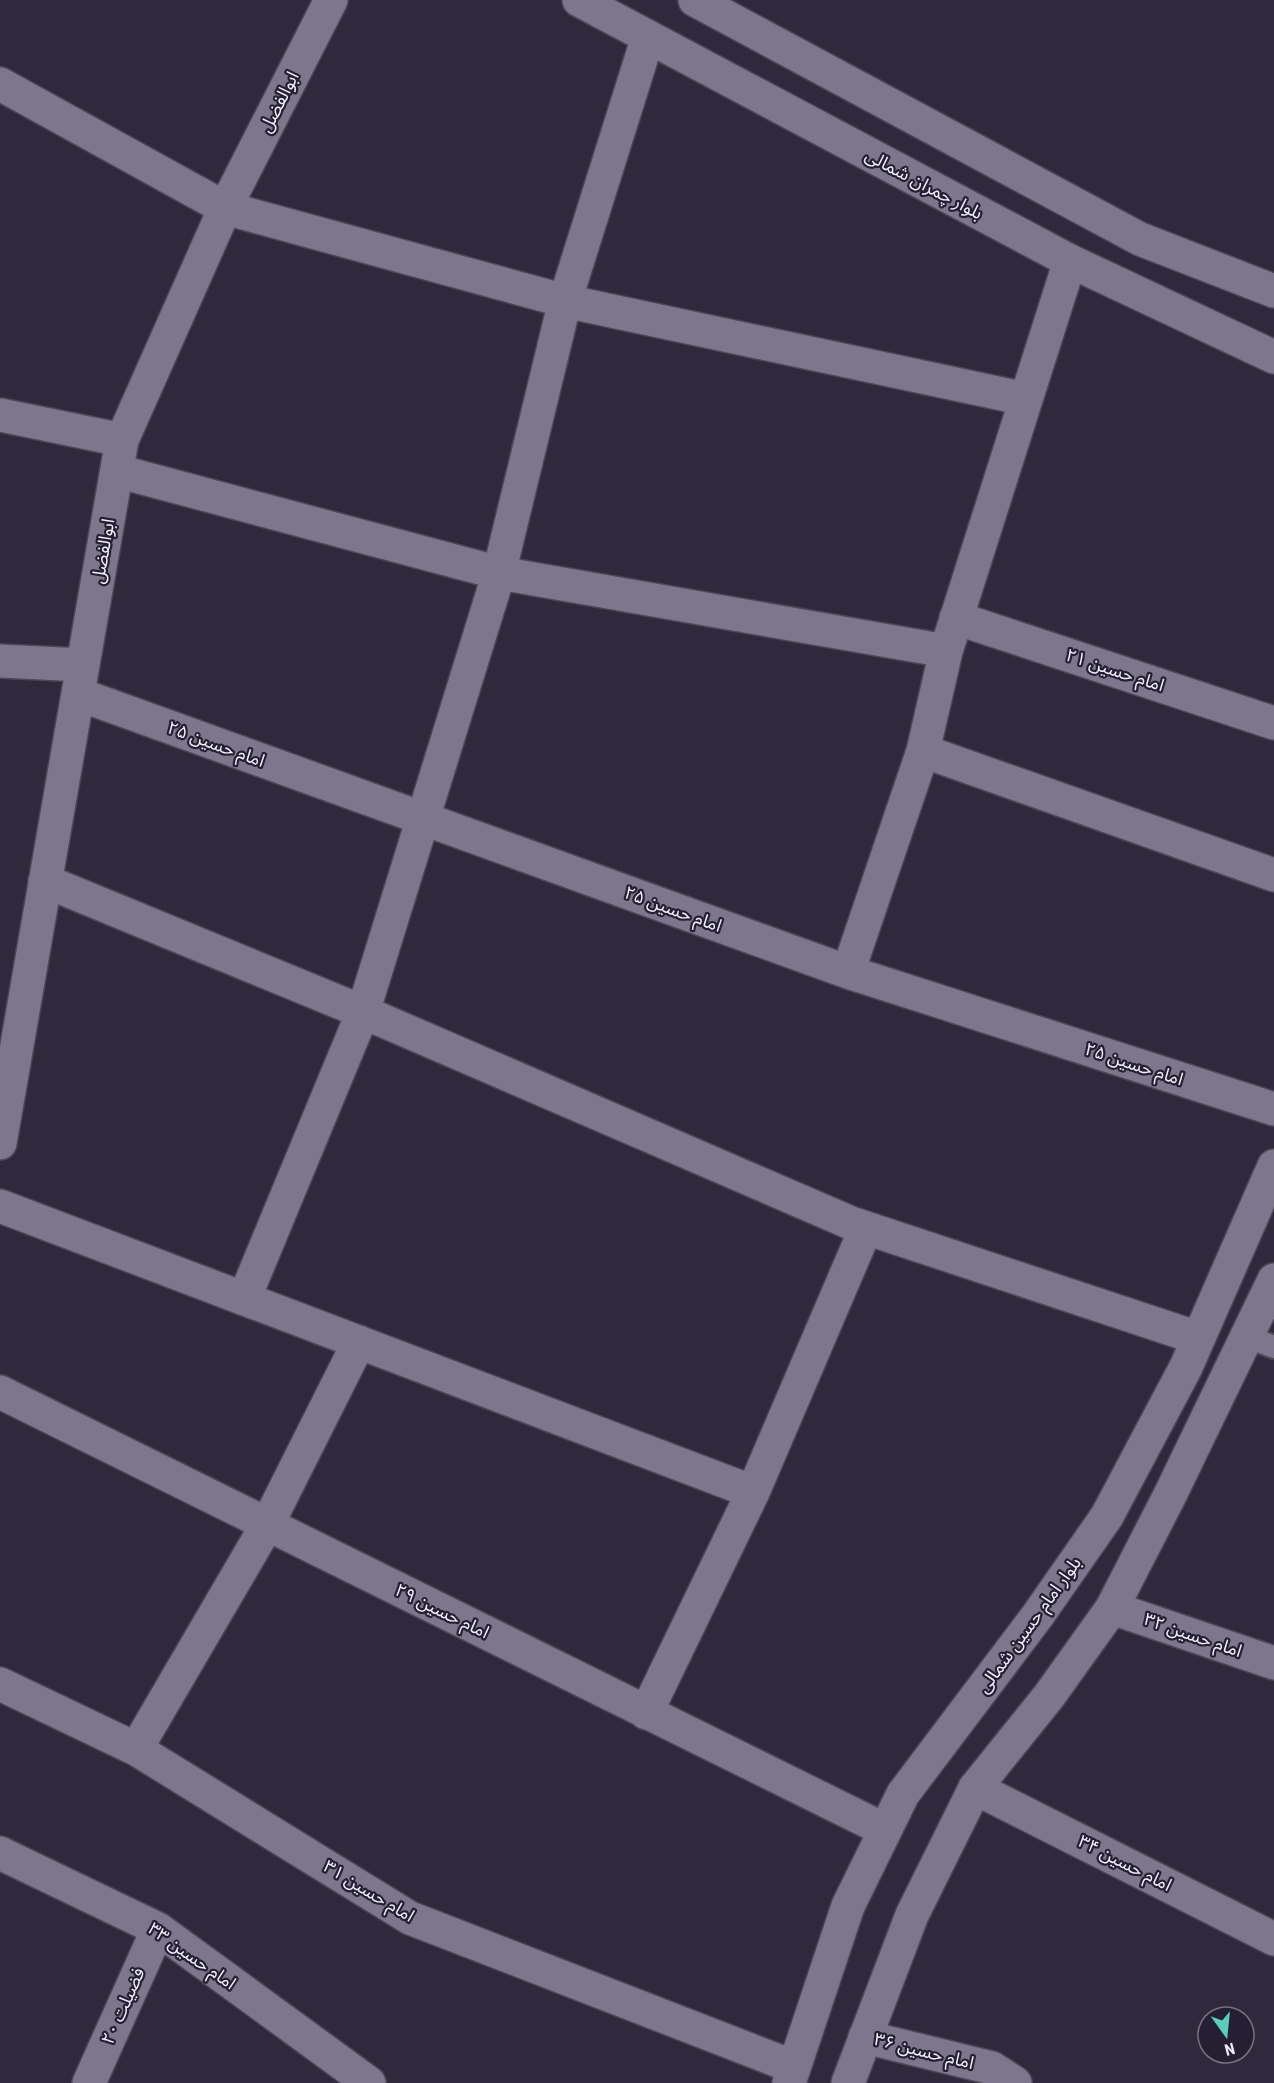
<svg xmlns="http://www.w3.org/2000/svg" width="1274" height="2083" font-family="'Roboto Condensed','Noto Sans Arabic',sans-serif">
<style>
.lines{fill:none;stroke-linecap:round;stroke-linejoin:round}
.service-casing{stroke:#4b4757;stroke-width:26}
.minor-casing{stroke:#4b4757;stroke-width:36}
.tertiary-casing{stroke:#4b4757;stroke-width:36}
.service{stroke:#7c778d;stroke-width:22}
.minor{stroke:#7c778d;stroke-width:33}
.tertiary{stroke:#7c778d;stroke-width:33}
.labels{text-anchor:middle;stroke-width:4.5;stroke-linejoin:round;paint-order:stroke}
.street-label{font-size:18px;fill:#f1eefb;stroke:#241f32}
</style>
<rect width="100%" height="100%" fill="#2e293c"/>
<g class="lines">
<defs>
<path id="service" d="M1248,1337L1274,1347"/>
<path id="minor" d="M0,84L225,208L565,301L1026,399
M1070,261L946,651L923,751L1274,875
M0,415L122,440
M117,471L499,573L946,651
M956,618L1274,723
M0,661L83,665
M78,694L848,972L1274,1109
M45,881L363,1012L851,1223L1198,1338
M848,972L923,751
M0,1143L122,440L225,208L331,0
M0,1206L753,1492
M244,1299L363,1012L499,573L565,301L648,37
M0,1392L885,1830
M1112,1608L1274,1663
M0,1684L136,1749L410,1918L794,2067
M646,1713L753,1492L866,1228
M136,1749L267,1525L359,1342
M975,1788L1274,1939
M0,1853L158,1929L369,2083
M865,2037L992,2068L1015,2083
M89,2083L158,1929"/>
<path id="tertiary" d="M579,0L1070,261L1274,357
M695,0L1140,239L1274,291
M789,2083L848,1906L903,1794L1038,1615L1107,1516L1186,1367L1274,1166
M848,2083L912,1915L975,1788L1049,1696L1112,1608L1170,1495L1274,1280"/>
</defs>
<use href="#service" class="service-casing"/>
<use href="#minor" class="minor-casing"/>
<use href="#tertiary" class="tertiary-casing"/>
<use href="#service" class="service"/>
<use href="#minor" class="minor"/>
<use href="#tertiary" class="tertiary"/>
</g>
<g class="labels">
<g class="street-label">
<text transform="translate(279 102) rotate(-63)" y="6">ابوالفضل</text>
<text transform="translate(924 184) rotate(28)" y="6">بلوار چمران شمالی</text>
<text transform="translate(103 551) rotate(-80)" y="6">ابوالفضل</text>
<text transform="translate(1115 670) rotate(18)" y="6">امام حسین ۲۱</text>
<text transform="translate(216 744) rotate(20)" y="6">امام حسین ۲۵</text>
<text transform="translate(673 909) rotate(20)" y="6">امام حسین ۲۵</text>
<text transform="translate(1134 1064) rotate(18)" y="6">امام حسین ۲۵</text>
<text transform="translate(442 1611) rotate(26)" y="6">امام حسین ۲۹</text>
<text transform="translate(1029 1625) rotate(-54)" y="6">بلوار امام حسین شمالی</text>
<text transform="translate(1193 1635) rotate(19)" y="6">امام حسین ۳۲</text>
<text transform="translate(1125 1863) rotate(27)" y="6">امام حسین ۳۴</text>
<text transform="translate(369 1891) rotate(31)" y="6">امام حسین ۳۱</text>
<text transform="translate(192 1956) rotate(35)" y="6">امام حسین ۳۳</text>
<text transform="translate(123 2006) rotate(-66)" y="6">فضیلت ۲۰</text>
<text transform="translate(924 2051) rotate(14)" y="6">امام حسین ۳۶</text>
</g>
</g>
<g transform="translate(1226 2035) rotate(165)"><circle r="28" fill="#241f32" stroke="#767282" stroke-width="1.5"/>
<path d="M0-4.5L10 22L0 15L-10 22Z" fill="#5acebc"/>
<text y="-9" font-size="16" font-weight="bold" text-anchor="middle" fill="#f1eefb">N</text>
</g>
</svg>
